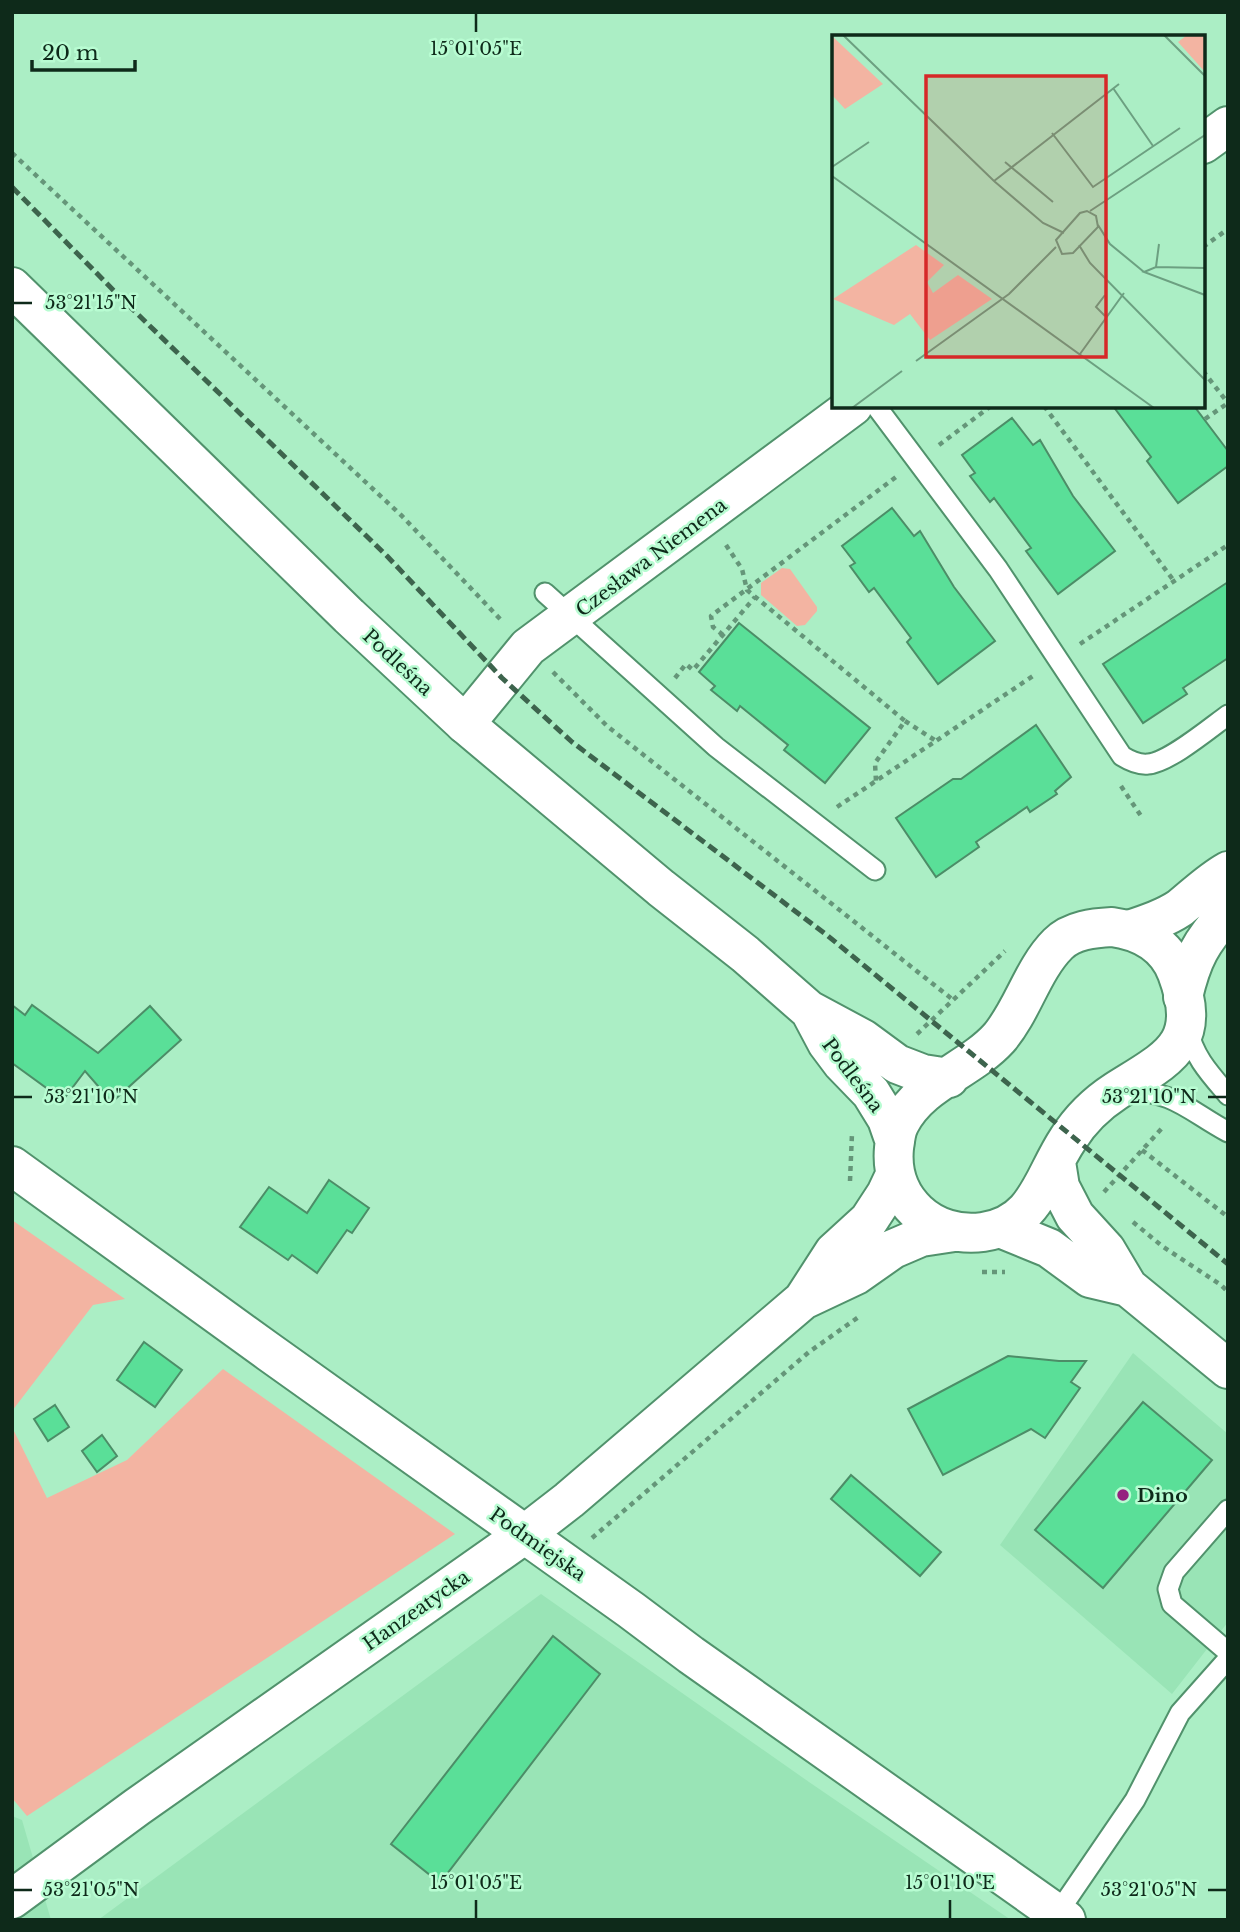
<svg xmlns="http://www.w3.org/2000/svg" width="1240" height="1932" font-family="'Libre Baskerville',serif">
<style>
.built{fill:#99e4b6}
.green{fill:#f3b4a2}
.building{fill:#5adf98;stroke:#4c8d67;stroke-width:2}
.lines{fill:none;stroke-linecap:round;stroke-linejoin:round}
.service-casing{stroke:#51926c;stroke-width:23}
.minor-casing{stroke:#51926c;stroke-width:42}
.tertiary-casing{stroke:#51926c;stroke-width:42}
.path{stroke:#659679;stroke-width:4.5;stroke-dasharray:5 5;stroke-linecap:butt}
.service{stroke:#fff;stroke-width:19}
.minor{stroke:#fff;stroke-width:38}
.tertiary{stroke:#fff;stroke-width:38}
.rail{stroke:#3d644d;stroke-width:5;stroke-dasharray:10 5;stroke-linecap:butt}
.ticks{fill:none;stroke:#0e2a1a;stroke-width:2.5}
.poi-dot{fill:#95217f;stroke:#b8fcd2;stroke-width:2.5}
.labels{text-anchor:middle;stroke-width:5;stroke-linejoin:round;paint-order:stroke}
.street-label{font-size:19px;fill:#0e2a1a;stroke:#b8fcd2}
.poi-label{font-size:19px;font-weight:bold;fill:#0e2a1a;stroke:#b8fcd2;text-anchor:start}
.inset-road{fill:none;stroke:#6ca081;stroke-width:2}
.view{fill:#d62828;fill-opacity:0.15;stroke:#d62828;stroke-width:3.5}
.inset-edge{fill:none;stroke:#0e2a1a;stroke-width:3.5}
.ticks-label{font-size:18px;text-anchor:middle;fill:#0e2a1a;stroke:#b8fcd2;stroke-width:5;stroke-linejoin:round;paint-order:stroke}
</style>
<rect width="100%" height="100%" fill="#abeec5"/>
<path class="built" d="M1133,1353L1228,1434V1622L1172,1694L1000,1545Z
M541,1594L809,1782L1011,1920H98Z
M12,1816L22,1820L51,1920H12Z"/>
<path class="green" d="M782,568L790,569L817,607V611L805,625L797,626L761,595V583Z
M12,1220L125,1299L93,1305L12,1411Z
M223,1369L455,1534L27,1816L12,1798V1427L47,1498L127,1460Z"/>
<path class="building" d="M1113,406H1194L1228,451V466L1178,503L1147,461L1151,457Z
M1012,418L1033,445L1040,440L1073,496L1115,551L1058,594L1026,551L1031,548L994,498L990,502L970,476L975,473L962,455Z
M892,508L914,536L920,531L954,587L995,641L938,684L907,642L911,638L874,588L869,592L850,566L855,563L842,546Z
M1228,582V658L1183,688L1187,694L1143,723L1103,664Z
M739,623L870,728L825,783L784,750L788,745L740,706L737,711L711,690L715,686L699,672Z
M1036,725L1071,777L1055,791L1057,794L1030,812L1027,807L976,842L979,847L936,877L896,818L953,779H961Z
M12,1005L25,1015L32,1005L98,1053L150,1006L181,1040L112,1102L85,1071L63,1100L12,1063Z
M329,1180L369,1208L352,1233L347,1230L317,1273L292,1255L288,1260L240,1227L269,1187L307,1213Z
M144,1342L182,1370L155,1407L117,1380Z
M1008,1356L1059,1361H1086L1071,1382L1080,1388L1045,1438L1031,1429L943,1475L908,1409Z
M1143,1402L1212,1460L1103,1588L1035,1530Z
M55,1405L69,1427L48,1441L34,1419Z
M102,1435L117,1456L97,1472L82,1451Z
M851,1475L941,1552L920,1576L831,1499Z
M553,1636L600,1674L440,1883L391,1844Z"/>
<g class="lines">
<defs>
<path id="service" d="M876,406L998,569L1122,756C1130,761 1138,765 1148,764C1168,763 1210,728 1228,715
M545,593L716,747L875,870
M1188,1029C1193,1056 1210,1074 1228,1095
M1126,1091C1173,1090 1189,1111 1228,1132
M1228,1510L1174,1572L1168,1589L1172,1604L1228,1652
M1057,1914L1135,1800L1180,1713L1228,1659"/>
<path id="minor" d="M1203,144L1228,126
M465,724L528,647L853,406
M1129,930C1147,924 1165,918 1180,908C1196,895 1210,881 1228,871
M1183,997C1192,958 1201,942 1228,912
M12,1166L269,1352L631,1610L691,1655L1066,1920"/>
<path id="tertiary" d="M12,287L349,616L465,724L661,888L745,954L809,1010L863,1039L897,1064L923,1074L949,1078
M1112,927C1141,931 1166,944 1177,973C1204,1045 1168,1058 1116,1091C1096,1104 1080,1120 1068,1139C1042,1178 1037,1224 983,1232C932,1239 889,1200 894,1148C895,1140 896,1130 900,1123C921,1082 969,1071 999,1038C1023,1010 1032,970 1058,944C1072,930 1094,928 1112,927Z
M810,1011L827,1043L842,1063L871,1093L887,1119L895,1142
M1056,1162L1060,1187L1075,1216L1106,1250L1128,1287L1228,1369
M1000,1228L1049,1248L1090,1278L1128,1287
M803,1300L856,1275L893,1249L921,1237L954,1232
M12,1899L137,1807L525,1534L569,1500L803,1300L834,1252L869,1220L886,1194L895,1175"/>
</defs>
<use href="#service" class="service-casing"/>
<use href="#minor" class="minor-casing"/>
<use href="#tertiary" class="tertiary-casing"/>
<path class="path" d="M12,153L402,516L502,621
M1203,247L1228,229
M1203,371L1228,403
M1044,406L1174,581
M1205,419L1228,403
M939,445L991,406
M726,545L742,569L747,590L905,721L875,763L876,782
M723,635L713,627L711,616L896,477
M1080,644L1228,545
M553,672L607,726L952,999
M675,678L686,664L693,670L755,597
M905,721L936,741
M1121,786L1141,816
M837,807L1036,674
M917,1034L1005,951
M1142,1150L1228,1217
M850,1181L852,1133
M1104,1192L1164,1126
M1133,1222L1162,1246L1221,1285L1228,1292
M982,1272H1005
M592,1538L809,1352L860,1316"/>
<use href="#service" class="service"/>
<use href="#minor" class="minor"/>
<use href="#tertiary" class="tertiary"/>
<path class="rail" d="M12,187L121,298L387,556L502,678L572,742L828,936L1228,1264"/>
</g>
<path class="ticks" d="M476,14V32M14,303H32M14,1097H32M1208,1097H1226M14,1890H32M1208,1890H1226M476,1900V1918M950,1900V1918"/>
<circle class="poi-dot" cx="1123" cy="1495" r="7"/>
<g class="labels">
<g class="street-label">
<text transform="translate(651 557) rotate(-37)" y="7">Czesława Niemena</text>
<text transform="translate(398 662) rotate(43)" y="7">Podleśna</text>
<text transform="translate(853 1075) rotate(53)" y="7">Podleśna</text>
<text transform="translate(538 1544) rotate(35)" y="7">Podmiejska</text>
<text transform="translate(416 1610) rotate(-35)" y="7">Hanzeatycka</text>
</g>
<g class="poi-label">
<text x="1137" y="1502">Dino</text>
</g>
</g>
<g transform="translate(832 35)">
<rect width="373" height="373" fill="#abeec5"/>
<path d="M355,0H373V37L346,7ZM0,1L51,49L13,74L0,60ZM84,210L112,230L95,247L101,258L126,240L160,264L98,305L78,279L62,290L1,264Z" fill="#f3b4a2"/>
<path class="inset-road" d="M11,0L162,146L211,188L232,198M332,0L373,41M281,53L321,111M220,98L261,152L348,93M173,127L221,167M0,132L37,107M0,141L322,373M162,146L287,49M255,176L264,181L266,192L241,218L230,219L224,205L248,178ZM258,176L373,100M266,190L278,209L312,237M247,210L258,228L373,345M324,232L327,209M373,233L324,232L312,237L373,260M273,260L264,272L273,281M248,319L292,258M84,326L177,259L224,212M20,373L70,336"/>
<path class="view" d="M94,41H274V322H94Z"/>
<rect width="373" height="373" class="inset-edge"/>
</g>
<g class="ticks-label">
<text x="476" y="55">15°01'05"E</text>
<text x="91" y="309">53°21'15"N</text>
<text x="91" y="1103">53°21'10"N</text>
<text x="1149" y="1103">53°21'10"N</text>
<text x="476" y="1889">15°01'05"E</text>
<text x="950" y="1889">15°01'10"E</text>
<text x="91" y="1896">53°21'05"N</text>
<text x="1149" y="1896">53°21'05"N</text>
</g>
<rect width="1240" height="1932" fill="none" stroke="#0e2a1a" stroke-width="28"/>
<path d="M32 60v10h103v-10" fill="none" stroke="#0e2a1a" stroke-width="3.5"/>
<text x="42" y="60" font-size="21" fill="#0e2a1a" stroke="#b8fcd2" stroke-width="5" paint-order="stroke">20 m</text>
</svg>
